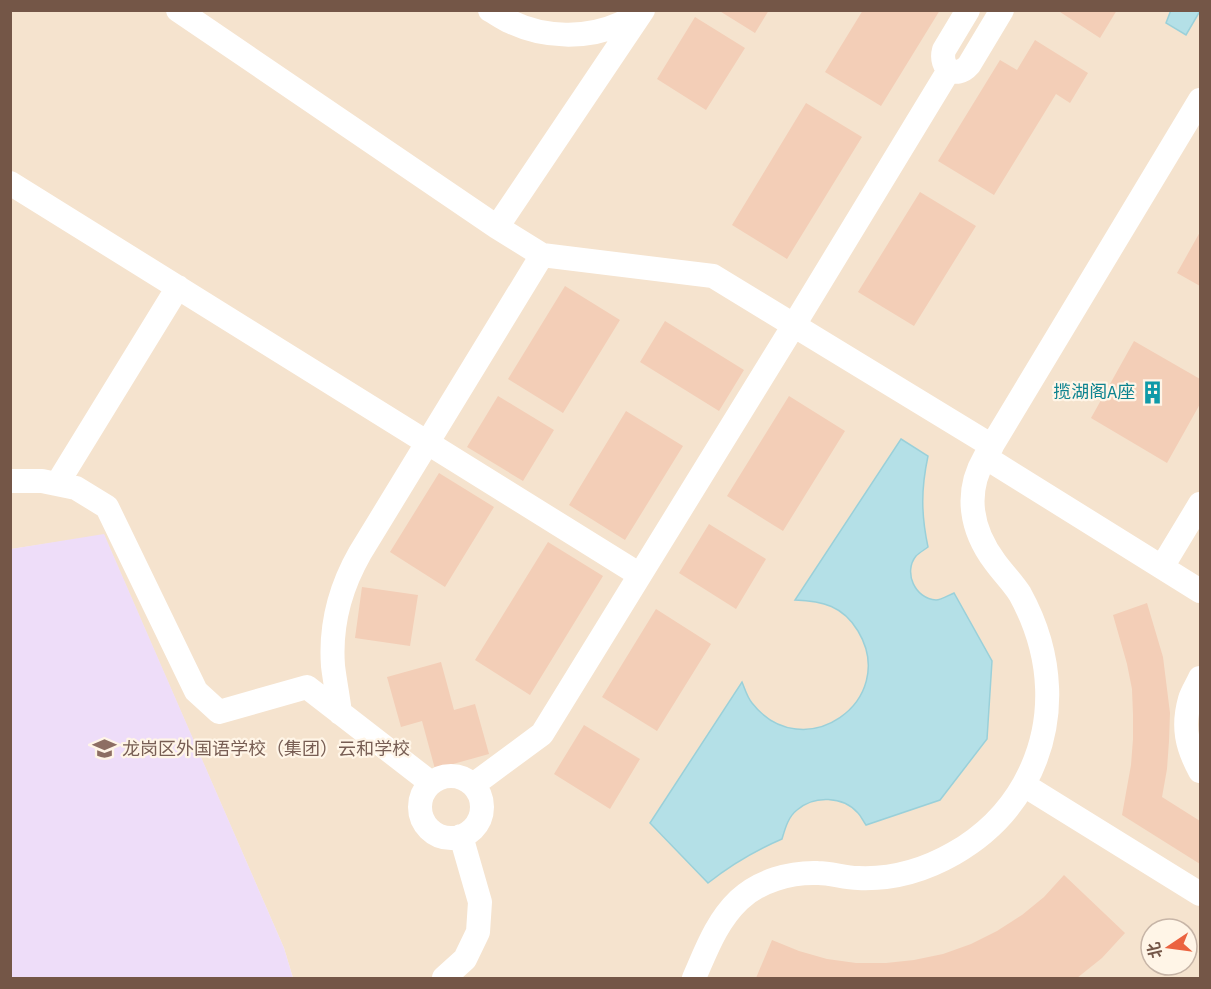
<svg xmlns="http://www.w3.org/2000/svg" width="1211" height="989" font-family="'Source Sans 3','Noto Sans SC',sans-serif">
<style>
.residential{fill:#f5e3ce;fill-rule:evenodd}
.education{fill:#eeddf9}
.water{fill:#b4e0e7;stroke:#9ad0d9;stroke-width:1.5}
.building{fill:#f3ceb7}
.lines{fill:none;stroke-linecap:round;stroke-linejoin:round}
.minor{stroke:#fff;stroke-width:24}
.labels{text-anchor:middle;stroke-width:4.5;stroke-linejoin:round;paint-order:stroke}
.culture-label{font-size:18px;fill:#0d838f;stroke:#fff5e7;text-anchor:end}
.education-label{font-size:18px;fill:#785e54;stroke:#fff5e7;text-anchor:start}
</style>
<rect width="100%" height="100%" fill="#fdf1e0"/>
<path class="residential" d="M11,11H1200V978H293L284,948L104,535L11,549ZM1151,929H1187V965H1151Z"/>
<path class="education" d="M104,534L284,948L293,978H11V549Z"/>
<path class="water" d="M1171,10H1200V11L1186,35L1166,23Z
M901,439L928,456C921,489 921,514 928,547C924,550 919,553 916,556C903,572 915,599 936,600C941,600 949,595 954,593L992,661L987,739L940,800L866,825C863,821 861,816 858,813C843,796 814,795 797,810C788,817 785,829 782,839C754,851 732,864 708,883L650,823L742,682C745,689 747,697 752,703C803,768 900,701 858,631C843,606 823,601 795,600Z"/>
<path class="building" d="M718,10H769L755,33Z
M863,10H940L881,106L825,72Z
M1057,10H1117L1100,38Z
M695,17L745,48L706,110L657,79Z
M1035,40L1088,73L1070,103L1056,94L994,195L938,161L1000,60L1017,70Z
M806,103L862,137L787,259L732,225Z
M920,192L976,226L914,326L858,292Z
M1200,232V286L1177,273Z
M565,286L620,320L563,413L508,379Z
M665,321L744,370L719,411L640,362Z
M1134,341L1200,379V404L1167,463L1091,418Z
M498,396L554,430L523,481L467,447Z
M789,396L845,431L783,531L727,496Z
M626,411L683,446L625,540L569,505Z
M439,473L494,507L445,587L390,552Z
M709,524L766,559L736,609L679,573Z
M548,542L603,576L530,695L475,660Z
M362,587L418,595L410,646L355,638Z
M1147,603L1163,657L1170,713L1169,741L1167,769L1162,797L1200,821V864L1122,815L1131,765L1133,739V714L1132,689L1127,664L1113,615Z
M656,609L711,644L657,731L602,697Z
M441,662L454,710L475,704L489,754L435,769L422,721L401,727L387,677Z
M584,725L640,759L610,809L554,774Z
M1064,875L1125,933L1102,958L1077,978H756L772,940L799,951L827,959L856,963H886L914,960L943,954L971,944L997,931L1022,915L1044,897Z"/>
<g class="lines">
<path class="minor" d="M178,10L497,227L542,255L713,276L992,446
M490,10C497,14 504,19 511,22C544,38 587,39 620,24C627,21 634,16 640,12
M968,10L944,50C939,68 956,80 969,65L1002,10
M10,183L640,575
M497,227L643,10
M985,457L1200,591
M10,481H42L76,488L107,507L196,691L219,712L307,687L431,783
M57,484L178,287
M1162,567L1200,504
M1200,678C1197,685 1192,692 1190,699C1182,727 1187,747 1200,771
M340,713C338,697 335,682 333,666C330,625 340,588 360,553L542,255
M420 807a31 31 0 1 1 62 0a31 31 0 1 1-62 0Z
M473,785L542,734L794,325L949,70
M1024,785L1200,894
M444,978L465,959L478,932L480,902L461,836
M694,978C706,951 716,922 739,900C759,881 790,872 818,873C831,873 845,878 858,878C924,881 992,841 1024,784C1058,723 1053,654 1020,594C1013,583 1003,573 995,562C971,530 964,493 985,457L1200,100"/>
</g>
<defs>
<symbol id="building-bare" viewBox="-9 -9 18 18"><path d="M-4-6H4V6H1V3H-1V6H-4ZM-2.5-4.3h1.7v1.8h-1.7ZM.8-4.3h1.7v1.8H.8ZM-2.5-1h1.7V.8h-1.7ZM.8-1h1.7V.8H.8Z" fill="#0f9aa8" stroke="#fff5e7" stroke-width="2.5" paint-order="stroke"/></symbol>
<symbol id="school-bare" viewBox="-9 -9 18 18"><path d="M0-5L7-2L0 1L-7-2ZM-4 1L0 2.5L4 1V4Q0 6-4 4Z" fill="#8d6e63" stroke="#fff5e7" stroke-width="2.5" paint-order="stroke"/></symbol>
</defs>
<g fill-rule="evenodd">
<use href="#building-bare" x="1136" y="376" width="33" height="33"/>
<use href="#school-bare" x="88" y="732" width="33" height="33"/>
</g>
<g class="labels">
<g class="culture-label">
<text x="1135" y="398">揽湖阁A座</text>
</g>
<g class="education-label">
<text x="122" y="755">龙岗区外国语学校（集团）云和学校</text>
</g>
</g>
<rect width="1211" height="989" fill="none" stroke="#745647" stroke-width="24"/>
<g transform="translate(1169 947) rotate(257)"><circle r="28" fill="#fff5e7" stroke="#c7b5a7" stroke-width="1.5"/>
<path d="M0-4.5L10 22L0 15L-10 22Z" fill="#eb6340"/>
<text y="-9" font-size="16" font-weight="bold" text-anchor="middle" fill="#745647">北</text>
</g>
</svg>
